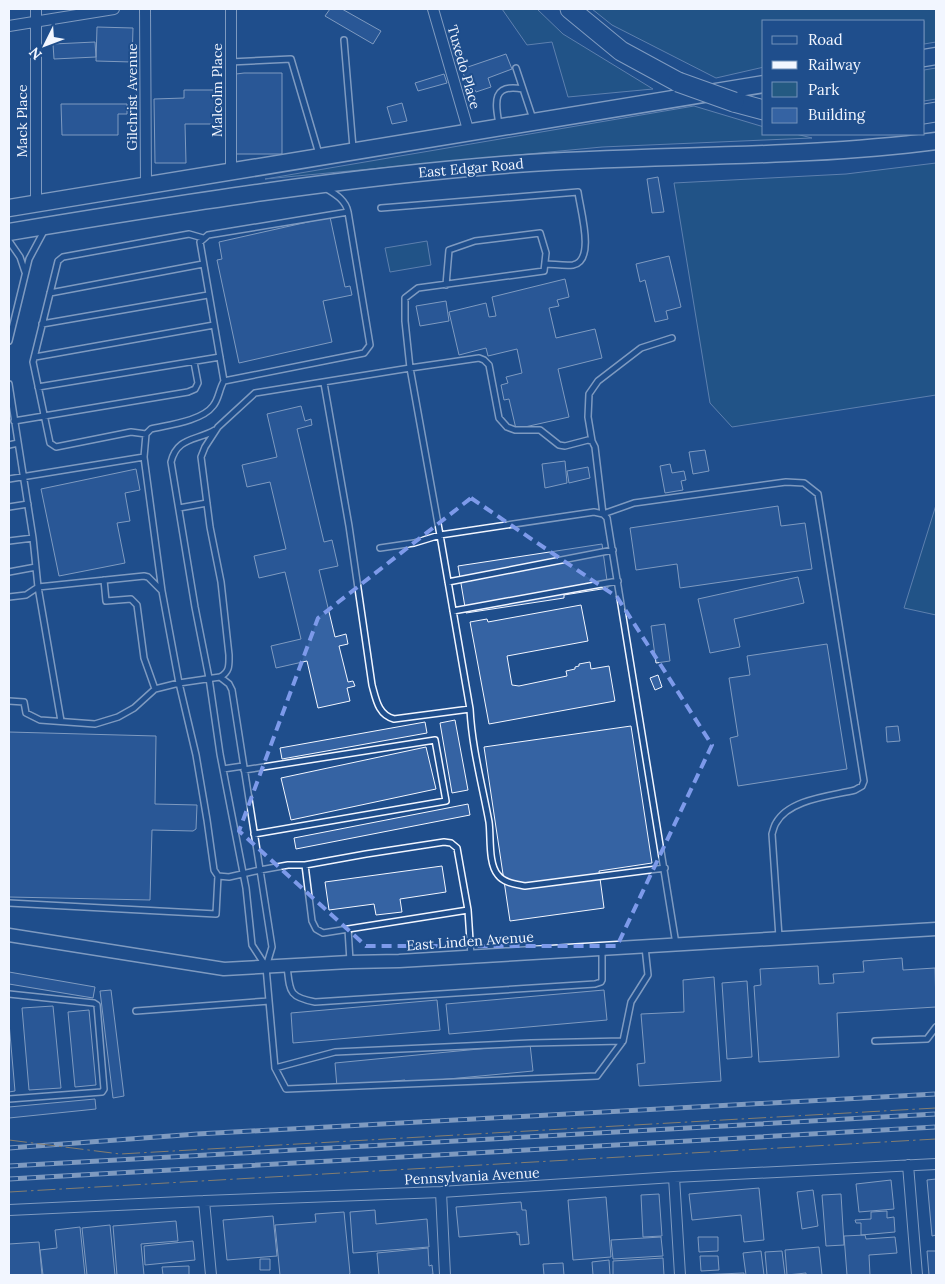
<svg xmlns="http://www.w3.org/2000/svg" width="945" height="1284" font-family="Lora,serif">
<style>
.green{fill:#245a82;stroke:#a8bbd7}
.building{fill:#3563a3;stroke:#f2f6ff}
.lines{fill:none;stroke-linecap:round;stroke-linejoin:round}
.service-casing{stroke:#f2f6ff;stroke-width:8}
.minor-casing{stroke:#f2f6ff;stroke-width:12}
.tertiary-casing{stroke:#f2f6ff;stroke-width:15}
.trunk-casing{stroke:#f2f6ff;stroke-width:19}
.motorway-casing{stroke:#f2f6ff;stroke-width:21}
.service{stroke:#1f4e8c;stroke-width:5}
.minor{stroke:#1f4e8c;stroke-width:10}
.tertiary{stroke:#1f4e8c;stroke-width:12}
.trunk{stroke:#1f4e8c;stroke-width:16}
.motorway{stroke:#1f4e8c;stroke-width:19}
.rail-casing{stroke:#f2f6ff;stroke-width:5}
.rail{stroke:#1f4e8c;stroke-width:3;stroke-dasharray:9;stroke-linecap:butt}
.motorway-bridge-casing{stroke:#f2f6ff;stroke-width:21;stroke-linecap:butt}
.motorway-bridge{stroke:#1f4e8c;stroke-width:19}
.power{stroke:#ffb74d;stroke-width:1;stroke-dasharray:18 4 2.5 4;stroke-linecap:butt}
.marked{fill:none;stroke:#7d9aea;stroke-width:4;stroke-dasharray:10 6;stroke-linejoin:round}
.labels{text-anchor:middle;stroke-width:4;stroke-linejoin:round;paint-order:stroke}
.street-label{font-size:14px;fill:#f2f6ff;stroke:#1f4e8c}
</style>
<rect width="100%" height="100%" fill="#1f4e8c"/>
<path class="green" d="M502,9H537L563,34L653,89L568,97L552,42L527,45Z
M592,9H936V42L924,44V21H764V67L716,78L612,25Z
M936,68V99L924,101V70Z
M694,106L764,127V134H796L812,138L602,147L265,179Z
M936,163V395L732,427L710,403L674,183L846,174Z
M427,241L431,265L390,272L385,248Z
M936,505V615L904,608Z"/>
<path class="building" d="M330,9H342L381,31L373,44L325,16Z
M97,27L133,28L132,62L96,61Z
M95,42L96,57L54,59L53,44Z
M506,54L512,69L488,78L491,87L476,92L475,90L469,92L462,69Z
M244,73H282V154H236V74Z
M444,74L447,83L418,91L415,83Z
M184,90H218V124H185L186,163H155L154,99L184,98Z
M402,103L407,121L392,124L387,107Z
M61,104H127V114H118V135H62Z
M658,177L664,212L652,213L647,179Z
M330,217L345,287L350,286L352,295L323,301L332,342L239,363L217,260L222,259L219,242Z
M669,256L681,307L666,311L668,319L655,322L645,280L640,282L636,264Z
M565,279L569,297L557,300L559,306L549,308L556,338L595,329L602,358L558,369L569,417L516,429L509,399L504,400L501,385L508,383L506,377L522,373L517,349L488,356L486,348L459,355L449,312L486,303L489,317L496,316L492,297Z
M446,301L449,321L420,326L416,306Z
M301,406L305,421L311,419L312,425L297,429L324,542L332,540L338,566L319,570L335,637L346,634L348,644L339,646L348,682L353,681L355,686L347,688L350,701L318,708L307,661L276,668L271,646L301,639L285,572L259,578L254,556L286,549L270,482L247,487L242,465L277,457L267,414Z
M705,450L709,471L693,474L689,452Z
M565,461L567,483L545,488L542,464Z
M670,464L672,473L684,471L686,480L681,481L683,490L665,493L660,466Z
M588,467L590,478L569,483L567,471Z
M136,469L140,490L125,493L130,521L117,523L125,563L59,576L41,489Z
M778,506L781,526L805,523L812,569L680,588L677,564L636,570L630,528Z
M602,544L608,588L564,595V598L466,613L458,566Z
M798,577L804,603L734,619L740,647L710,653L698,599Z
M581,605L588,641L507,656L512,685L519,686L567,676L566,671L575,669V667L579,666V664L590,662L591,669L609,666L615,701L489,724L470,622L487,619L488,622Z
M665,624L670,661L656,663L651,626Z
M827,644L847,769L738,786L730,738L738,736L729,678L750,675L747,656Z
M658,675L662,687L655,690L650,678Z
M455,720L468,790L452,793L440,723Z
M425,722L427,733L282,759L280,748Z
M631,726L652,863L599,871L604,908L510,921L484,747Z
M898,726L900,741L887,742L886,727Z
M9,732L156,736L155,804L197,805L196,829L193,831L152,830L150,900L9,897Z
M426,747L436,789L291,820L281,778Z
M468,804L470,815L296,849L294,838Z
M442,866L446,892L400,899L402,912L376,915L374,904L329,910L325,882Z
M902,958L903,970L935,968L936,1007L837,1013L839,1057L759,1062L754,986L761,985L760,969L818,966L819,984L834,983L833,974L864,972L863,961Z
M9,972L95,987L93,998L9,984Z
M714,977L721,1081L639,1086L637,1064L645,1063L641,1014L684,1012L683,980Z
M747,981L752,1057L727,1059L722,983Z
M111,990L124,1096L113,1098L100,991Z
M604,990L607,1020L449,1034L446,1004Z
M437,1000L440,1030L293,1043L291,1013Z
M53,1006L61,1088L29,1090L22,1008Z
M89,1010L96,1085L75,1087L68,1012Z
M9,1023L15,1091L9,1092Z
M530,1044L533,1071L406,1083L405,1080L337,1087L335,1063Z
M95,1099L96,1109L9,1118V1107Z
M936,1179V1235L932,1236L927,1180Z
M891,1180L894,1209L859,1212L856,1184Z
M759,1188L764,1240L744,1242L741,1215L692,1220L689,1194Z
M813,1190L818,1226L802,1229L797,1192Z
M659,1194L662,1236L643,1237L641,1195Z
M841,1194L844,1245L826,1246L822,1195Z
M606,1197L611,1257L573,1260L568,1200Z
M521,1202L522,1210H526L529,1244L520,1245L519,1234L517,1235V1232L459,1237L456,1207Z
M375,1210L376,1224L427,1219L429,1247L353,1253L350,1212Z
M887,1211V1218L894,1217L895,1232L861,1235V1223H856L855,1220L871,1219V1212Z
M344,1212L350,1273L349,1275H280L275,1225L316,1222L315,1214Z
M273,1216L277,1256L227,1260L223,1220Z
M176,1221L178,1241L141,1244L144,1275H117L113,1226Z
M110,1225L115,1275H87L82,1228Z
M80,1227L85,1275H43L40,1250L57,1248L55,1230Z
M865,1235L866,1239L895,1237L897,1253L869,1255L870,1275H847L844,1236Z
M661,1237L663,1256L613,1259L611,1240Z
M698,1237H718V1251L699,1252Z
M193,1241L195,1260L145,1265L144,1246Z
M39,1242L42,1275H9V1244Z
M819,1247L822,1275H806V1273L787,1275L785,1250Z
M428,1248L429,1266L432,1265L433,1274L429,1275H379L377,1253Z
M761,1251L764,1275H746L743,1253Z
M782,1251L785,1275H767L765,1252Z
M927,1251H936V1275H929Z
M700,1256H718L719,1270L701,1271Z
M663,1258L664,1275H613V1261Z
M260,1259H270V1270H260Z
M609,1260L610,1275H593L592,1262Z
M563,1263L564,1275H544L543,1264Z
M189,1266V1275H163L162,1267Z
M744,1273V1275H695Z"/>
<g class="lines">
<defs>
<path id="service" d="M344,40L353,148
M230,62L291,59L319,154
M516,68L523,89
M499,124C495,102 492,83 523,89L533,119
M327,189C337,195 346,201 348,212
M381,208L578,192C580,209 596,261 573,265C564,266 553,264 545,264
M9,241L20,257L25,272
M446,285L449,250L475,241L540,233L546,253L544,271L418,288L405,298V321L410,368L479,358L484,360L489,365L499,418L507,427L515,430H540L559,445L565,446L588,440L592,441L595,447L603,514L634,503L786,482L804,483L818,494L864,781L862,786L855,790C831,796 789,799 776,823C774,826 773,831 772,834L779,937
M50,293L203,264
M42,324L208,295
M9,341L29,259L44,231
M35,357L214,325
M324,383L349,526L372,685C376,699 378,715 394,719L470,709L440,535L414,543L380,548
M9,384L33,538L38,587L144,576L148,577L162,591L179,683L196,755L207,820L214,870L218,876L229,877L260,870L288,865H305L366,854L444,842L451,843L457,848L468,910L471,956
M38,387L220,357
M14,421L188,392L195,389L198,383L194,362
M215,430C196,441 177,437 171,462L195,607L209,678L220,754L246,888L252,945L265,965
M146,434L131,432L56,447L50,443L33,362L58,261L63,257L189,234L203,238
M592,441L588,417L589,394L598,381L641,348L672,338
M9,445L18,443
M144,457L146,434L151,429C168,425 202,421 213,406C219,399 219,389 224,381L364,353L370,345L348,212L208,235L200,242L224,381
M9,479L144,457L162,591
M9,507L28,504
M179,508L207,503
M9,541L33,538
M9,572L36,567
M104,580L106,601L131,599L137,605L144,658L155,689
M448,582L613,550
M9,597L26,595L38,587L61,721
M453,611L618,581
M220,677L229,684L232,690L272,947L266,967L275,1068L335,1052L531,1043L623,1041L631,1002L648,975L645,947
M9,701L24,702L26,713L40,720L95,724L118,717L134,708L155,689L179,683L220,677C230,672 229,665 229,655L221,582L210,527L201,457L205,447L218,427L255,393L410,368L440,535L594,512L603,514L607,518L676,944
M470,709C472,748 482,784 489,822C491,836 488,864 498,875C504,883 515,884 525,886L665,868
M223,769L243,766
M244,770L435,740L446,801L254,834
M305,865L312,921L316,929L323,933L468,910
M9,903L216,914L218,876
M348,929L350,961
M287,966C290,991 288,997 315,1002L595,984L601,982L602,980V950
M9,994L94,1003L97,1005L104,1089L102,1092L9,1099
M136,1011L269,1001
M875,1041L927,1039L936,1027
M275,1068L286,1089L597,1076L623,1041"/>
<path id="minor" d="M36,9V204
M145,9L146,186
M231,9V172
M433,9L469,133
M9,26L114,9
M908,1165L917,1275
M674,1177L680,1275
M441,1192L445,1275
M204,1201L211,1275
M9,1210L204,1201L441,1192L674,1177L936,1164"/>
<path id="tertiary" d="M9,935L224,969L350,962L399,961L936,929"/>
<path id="trunk" d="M924,58L936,56
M9,208L764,84
M9,232C177,204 345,177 515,164C655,154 797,159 936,141"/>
<path id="motorway" d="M570,9L621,51L678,82
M734,102L764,110
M924,114L936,112"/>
</defs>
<use href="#service" class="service-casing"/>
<use href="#minor" class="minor-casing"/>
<use href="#tertiary" class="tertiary-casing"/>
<use href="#trunk" class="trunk-casing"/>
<use href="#motorway" class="motorway-casing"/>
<use href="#service" class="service"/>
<use href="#minor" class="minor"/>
<use href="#tertiary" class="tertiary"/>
<use href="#trunk" class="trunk"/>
<use href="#motorway" class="motorway"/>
<defs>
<path id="rail" d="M9,1148L197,1134L936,1094
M9,1166L936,1114
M9,1179L936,1127"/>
</defs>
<use href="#rail" class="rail-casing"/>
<use href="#rail" class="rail"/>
<defs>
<path id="motorway-bridge" d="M678,82L734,102"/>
</defs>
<use href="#motorway-bridge" class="motorway-bridge-casing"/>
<use href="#motorway-bridge" class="motorway-bridge"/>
<path class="power" d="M9,1140L120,1154L936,1108
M9,1192L936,1139"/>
</g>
<path d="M0 0H945V1284H0ZM471,498L617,597L712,745L617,946H366L239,831L318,618Z" fill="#1f4e8c" fill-opacity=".55" fill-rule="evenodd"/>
<path class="marked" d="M471,498L617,597L712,745L617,946H366L239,831L318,618Z"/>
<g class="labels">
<g class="street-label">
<text transform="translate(464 67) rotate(74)" y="5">Tuxedo Place</text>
<text transform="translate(217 90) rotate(-90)" y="5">Malcolm Place</text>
<text transform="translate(132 97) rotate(-90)" y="5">Gilchrist Avenue</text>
<text transform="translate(22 121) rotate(-90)" y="5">Mack Place</text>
<text transform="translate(471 168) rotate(-5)" y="5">East Edgar Road</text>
<text transform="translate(470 941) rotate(-4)" y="5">East Linden Avenue</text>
<text transform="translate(472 1176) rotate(-3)" y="5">Pennsylvania Avenue</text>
</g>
</g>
<rect width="945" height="1284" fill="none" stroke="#f2f6ff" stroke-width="20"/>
<rect x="762" y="20" width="162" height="115" fill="#1f4e8c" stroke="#7391ba"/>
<rect x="772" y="36" width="25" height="8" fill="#1f4e8c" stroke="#7391ba"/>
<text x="808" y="45" font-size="15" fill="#f2f6ff">Road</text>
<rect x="772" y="61" width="25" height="8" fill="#f2f6ff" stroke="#7391ba"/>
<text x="808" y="70" font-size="15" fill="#f2f6ff">Railway</text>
<rect x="772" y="82" width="25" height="15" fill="#245a82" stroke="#7391ba"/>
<text x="808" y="95" font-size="15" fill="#f2f6ff">Park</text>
<rect x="772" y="108" width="25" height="15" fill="#3563a3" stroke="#7391ba"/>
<text x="808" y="120" font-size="15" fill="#f2f6ff">Building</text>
<g transform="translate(45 45) rotate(228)" stroke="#1f4e8c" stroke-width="4" paint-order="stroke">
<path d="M0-4L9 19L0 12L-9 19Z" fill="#f2f6ff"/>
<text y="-8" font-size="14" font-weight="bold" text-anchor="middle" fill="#f2f6ff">N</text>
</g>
</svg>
